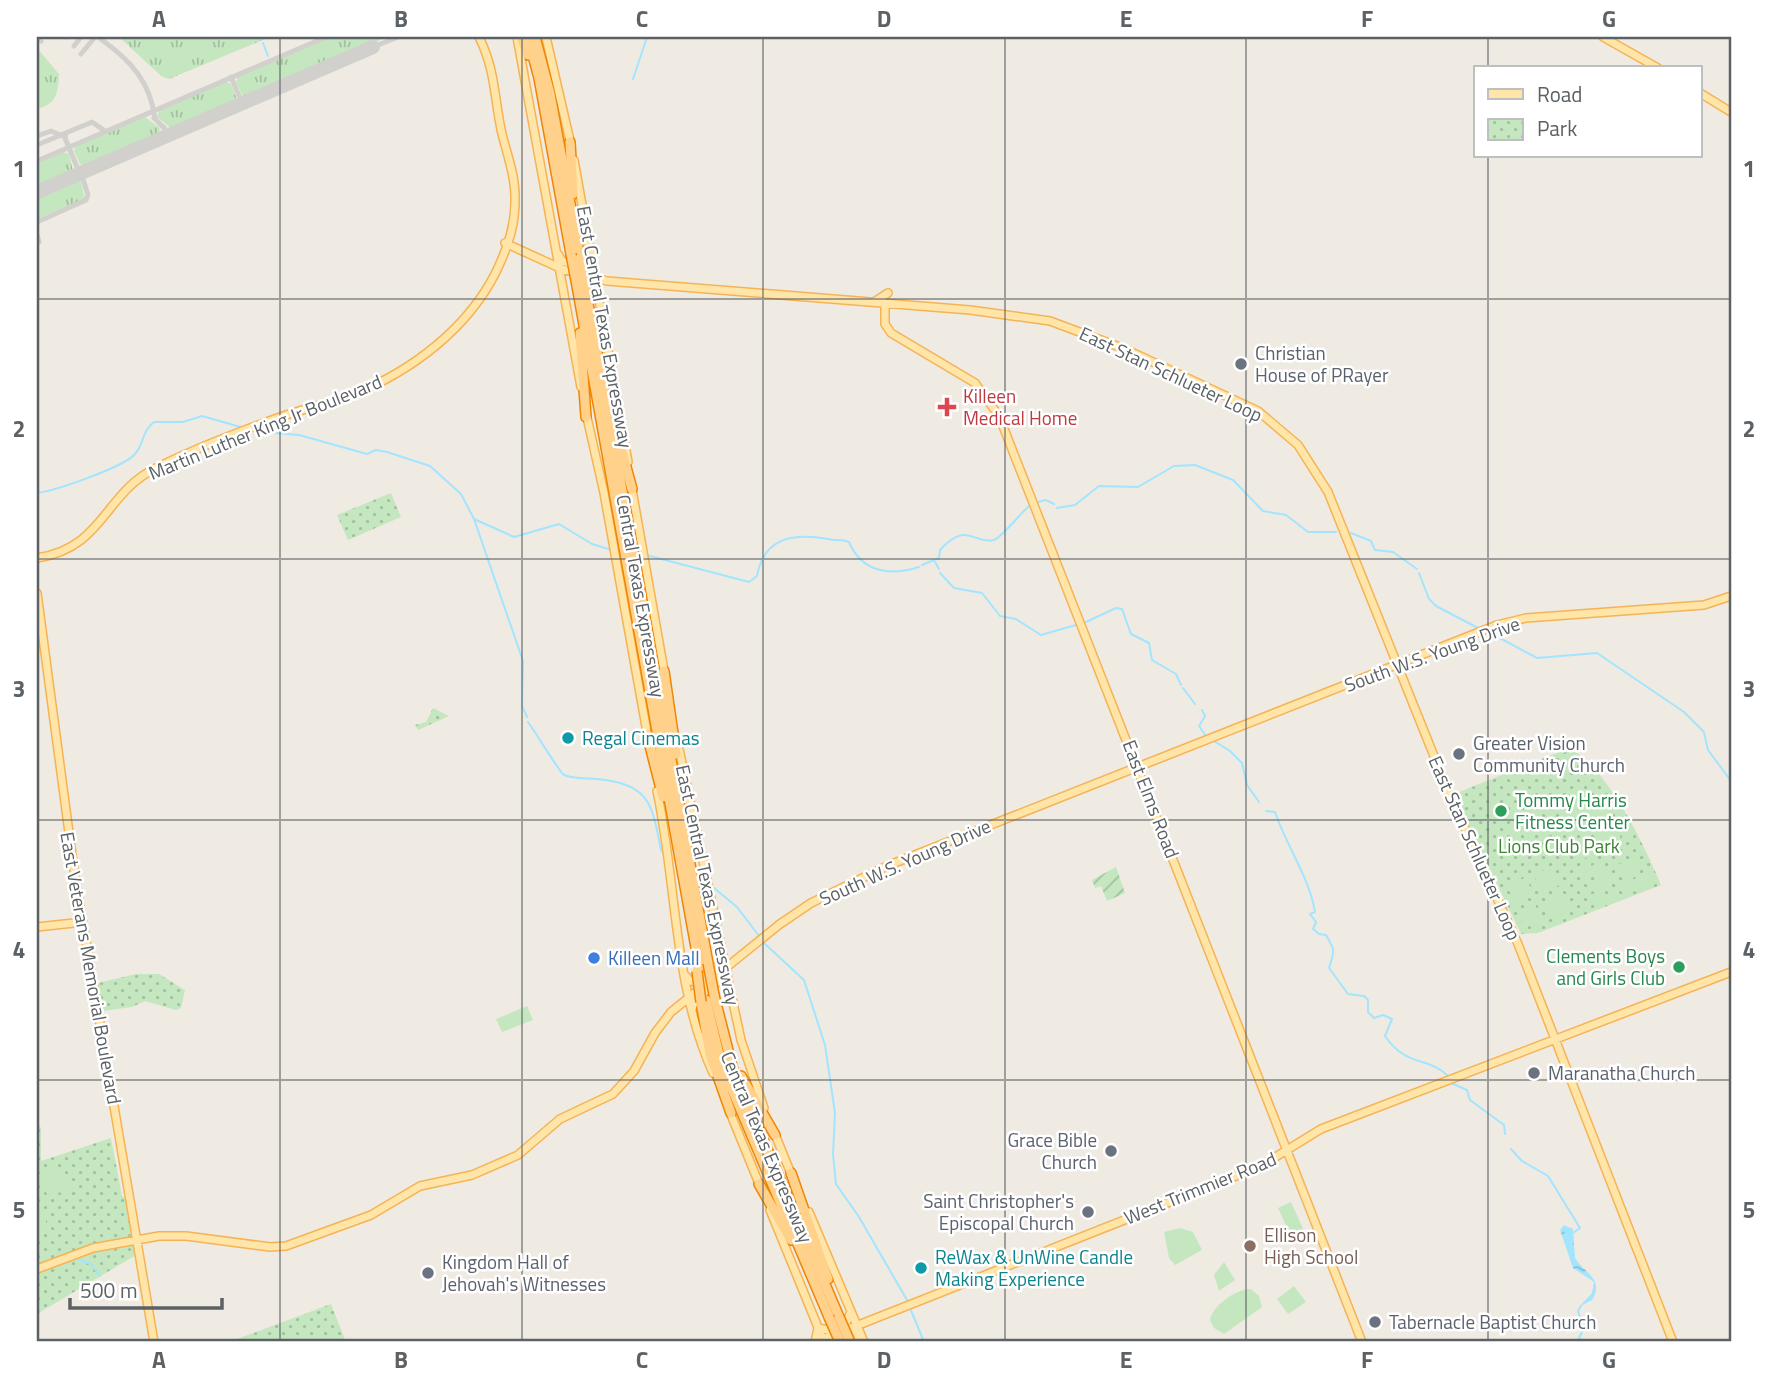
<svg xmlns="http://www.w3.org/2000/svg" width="1768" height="1379" font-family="'Titillium Web',sans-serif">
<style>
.grass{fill:url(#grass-tufts)}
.park{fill:url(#park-dots)}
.garden{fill:url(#garden-furrows)}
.pitch{fill:#c4e7bf}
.water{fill:url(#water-ripples)}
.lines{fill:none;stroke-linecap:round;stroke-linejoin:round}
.stream{stroke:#a3e4ff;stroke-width:2}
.taxiway{stroke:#d2d0cc;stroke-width:5}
.runway{stroke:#d2d0cc;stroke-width:14}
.major-casing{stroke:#f6b355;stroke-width:10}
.highway-casing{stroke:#f28500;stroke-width:12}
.major{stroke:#ffe5a8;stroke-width:7}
.highway{stroke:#ffd18a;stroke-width:9}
.highway-bridge-casing{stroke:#f28500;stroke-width:12;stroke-linecap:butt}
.highway-bridge{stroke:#ffd18a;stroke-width:9}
.grid{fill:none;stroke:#5b6165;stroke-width:2;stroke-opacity:0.55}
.worship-dot{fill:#6b7280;stroke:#fff;stroke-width:2.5}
.health-dot{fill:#e0444e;stroke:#fff;stroke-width:2.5}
.culture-dot{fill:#0f9aa8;stroke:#fff;stroke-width:2.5}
.leisure-dot{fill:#2e9e5b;stroke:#fff;stroke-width:2.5}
.shop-dot{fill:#3f7fe0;stroke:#fff;stroke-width:2.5}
.education-dot{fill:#8d6e63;stroke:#fff;stroke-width:2.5}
.labels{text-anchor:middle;stroke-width:5;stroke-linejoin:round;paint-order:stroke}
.street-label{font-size:19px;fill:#5b6165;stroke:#fff}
.worship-label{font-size:19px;fill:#5b616d;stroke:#fff;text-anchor:start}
.health-label{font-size:19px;fill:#be3a42;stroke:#fff;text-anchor:start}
.culture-label{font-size:19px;fill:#0d838f;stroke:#fff;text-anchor:start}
.leisure-label{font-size:19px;fill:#27864d;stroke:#fff;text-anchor:start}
.park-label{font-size:19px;fill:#398631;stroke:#fff}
.shop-label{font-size:19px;fill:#366cbe;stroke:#fff;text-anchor:start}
.education-label{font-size:19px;fill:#785e54;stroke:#fff;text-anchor:start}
.neatline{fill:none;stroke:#5b6165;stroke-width:2.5}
.grid-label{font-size:23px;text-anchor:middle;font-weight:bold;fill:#5b6165}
</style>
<defs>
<pattern id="grass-tufts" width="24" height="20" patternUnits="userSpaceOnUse" patternTransform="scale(1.75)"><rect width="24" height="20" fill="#c4e7bf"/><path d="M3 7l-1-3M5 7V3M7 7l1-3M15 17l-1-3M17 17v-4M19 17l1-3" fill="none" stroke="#a2bf9f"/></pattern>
<pattern id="park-dots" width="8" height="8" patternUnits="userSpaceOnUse" patternTransform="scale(1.75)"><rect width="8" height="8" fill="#c4e7bf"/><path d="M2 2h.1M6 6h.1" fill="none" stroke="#a2bf9f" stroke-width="1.8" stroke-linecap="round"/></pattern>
<pattern id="garden-furrows" width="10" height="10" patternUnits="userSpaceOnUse" patternTransform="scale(1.75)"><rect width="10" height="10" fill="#c4e7bf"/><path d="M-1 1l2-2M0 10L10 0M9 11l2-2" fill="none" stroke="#a2bf9f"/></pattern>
<pattern id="water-ripples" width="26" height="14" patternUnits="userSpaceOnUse" patternTransform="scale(1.75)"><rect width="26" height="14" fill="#a3e4ff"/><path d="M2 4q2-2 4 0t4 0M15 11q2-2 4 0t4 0" fill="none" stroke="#88bcd2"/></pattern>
</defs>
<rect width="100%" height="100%" fill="#efebe3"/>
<path class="grass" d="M119,37H270L169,79L161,76Z
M332,37H387L247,97L242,95L236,82L238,77Z
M37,48L59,74C58,93 57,104 37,109Z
M226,82L231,84L236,97L234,102L172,129L157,117L159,111Z
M145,117L160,128L158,135L84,166L80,164L74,151L76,146Z
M63,152L69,154L73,171L37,187V163Z
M76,180L81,182L85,199L37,219V197Z"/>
<path class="park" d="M391,493L401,517L348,540L337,515Z
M433,708L449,716L418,730L415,725L426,722Z
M1569,748C1607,767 1645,846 1661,885L1538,933L1521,934L1454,794Z
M136,974H159L185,990L181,1008L176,1010L145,1001L132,1007L103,1011L98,983Z
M37,1122L41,1128V1161L111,1138L122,1196L126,1199L131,1238L37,1266Z
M134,1244L136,1255L37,1314V1272L76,1256Z
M331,1304L346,1342H229Z"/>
<path class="garden" d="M1116,867L1125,893L1107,901L1101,886L1095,888L1092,880Z"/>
<path class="pitch" d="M1600,801L1611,808L1613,817L1597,824L1587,806Z
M1580,809L1585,828L1568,835L1564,820L1570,812Z
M1617,824C1624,837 1620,850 1605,851L1599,834Z
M1589,836L1598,854L1583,859L1575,853L1572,843Z
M1634,859L1638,870L1618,878L1614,866Z
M1604,861L1607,871L1586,878L1582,869Z
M1548,869L1556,875L1560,885L1542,892L1533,874Z
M1650,873L1653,885L1627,894L1623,883Z
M1609,875L1612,884L1591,892L1588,883Z
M1526,877L1533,894L1515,904L1510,895L1512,884Z
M1616,891L1619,900L1598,907L1595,898Z
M1563,893C1570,902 1567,912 1558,918L1551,919L1545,900Z
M1535,904L1543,923L1531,927L1521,921L1517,911Z
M527,1006L533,1020L502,1032L496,1019Z
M50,1168L68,1176L73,1190L47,1195L39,1170Z
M1291,1202L1305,1233L1292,1239L1278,1208Z
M46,1210V1229L37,1243V1213Z
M1180,1228L1193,1232L1202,1250L1175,1265L1169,1258L1164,1232Z
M1224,1262L1235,1280L1219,1291L1214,1275Z
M1294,1286L1306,1302L1288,1314L1277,1299Z
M1251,1289L1259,1296L1262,1307L1224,1334L1214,1328L1210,1320C1212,1306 1237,1288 1251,1289Z"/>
<path class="water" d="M1564,1225L1573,1229L1575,1258C1584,1273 1605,1279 1592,1300L1579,1307L1592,1293L1594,1282L1573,1268L1560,1230Z"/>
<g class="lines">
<path class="stream" d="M260,37L261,40
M263,43L268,56
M633,79L647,37
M37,100V101
M252,431L299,435L367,454L376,450L387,452L430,466L461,494L474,519L514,537L559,524L592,544L612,550
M37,493C55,491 124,467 135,454C144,444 142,431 154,422H183L202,416L244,428
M1038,502L1046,500L1054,504
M1057,508L1075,505L1099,486L1138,487L1174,466L1195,465L1233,480L1263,511L1286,515L1308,532H1336
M474,519L523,661L522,706L527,717
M1351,533L1371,541L1375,550L1393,552L1417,569
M646,555L749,582L757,576C764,537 793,533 828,539C836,541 841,539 849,542C862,573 891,576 919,567
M935,562L939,569
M922,565L939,558L940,550C968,520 973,545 994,540C1001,538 1021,513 1029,506
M940,573L954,588L982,593L1000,616L1016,619L1041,635L1076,625
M1419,573L1429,599L1436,606L1478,628
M1086,622L1116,608L1122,609L1131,634L1149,643L1152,660L1176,674L1181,685
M1496,636L1537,658L1597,653L1684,712L1704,732L1708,750L1731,781
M1183,688L1195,704
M1202,710L1205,716L1199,726L1206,736
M528,722C535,731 559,772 564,775C573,779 587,778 597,779C651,784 652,805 661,850L664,854
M1214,741L1230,751L1242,763L1247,785L1259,802
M1266,811L1275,812C1287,847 1309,877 1315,912L1310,914L1316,922L1313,929L1319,934L1326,935C1336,952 1334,951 1329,968L1348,994L1364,996L1368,1000V1012L1374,1018L1383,1015L1392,1019L1385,1036C1407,1068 1428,1056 1448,1076
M714,888L737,907L759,936
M764,943L804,980L825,1045L835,1113L833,1154L836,1184L859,1217L907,1300
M1451,1083L1467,1090L1470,1100L1504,1125L1505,1134
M1511,1149L1522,1161L1548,1176L1580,1228L1573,1233
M79,1260L91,1264L100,1276
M1581,1306L1578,1311L1582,1324
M910,1308L924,1342
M1577,1342L1584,1328"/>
<path class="taxiway" d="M37,37L41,41
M66,37H67
M98,37C123,55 144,73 152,104C154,110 153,115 156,120
M74,46L81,37
M373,47L398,37
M81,54L95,37
M231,77L242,103
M154,118L168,132L177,131
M66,133L65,138L77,167L85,170
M37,136L51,131L63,136
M159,139L165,133L164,127
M37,145L92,122L105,131
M37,161L326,37
M78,168L73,176L82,179
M37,222L86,200L88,195L82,176L92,168
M37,235L39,242"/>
<path class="runway" d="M37,192L373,47"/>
<defs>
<path id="major" d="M517,37L581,387
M546,37L571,145
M1603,37L1658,68
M1700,93L1731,112
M574,160L628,462
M505,243L562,269L607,281L970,310L1050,321L1125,349L1258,411L1298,445L1328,492L1448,791L1518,944L1673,1342
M558,254L562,261L583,267L590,263L591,257
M874,302L888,293
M885,303V324L891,333L975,383L999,416L1362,1342
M586,413L604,493L648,738
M631,484L665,676
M37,558C104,548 104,493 156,468C196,448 241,431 283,416C307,408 331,403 354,394C412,371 468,328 496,272C508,247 516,224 515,196C515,175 507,154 502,134C494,99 496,71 479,37
M37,593L74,870L154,1342
M679,749L741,1040L764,1108
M657,791C677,884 673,985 713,1073
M37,927L83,922
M686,976L690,981L697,982L721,963L723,957
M692,1009L695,1000L720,980L725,981L728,988
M729,1110L760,1186
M774,1132L792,1176
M770,1210L824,1342
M809,1212L864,1342
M37,1269L93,1248L159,1236H186L270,1247L286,1246L371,1215L420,1186L472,1175L518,1155L560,1119L613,1094L634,1071L655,1033L671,1012L780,924L811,903L887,866L1497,625L1526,618L1704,605L1731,596
M823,1339L1261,1166L1321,1129L1731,972
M815,1342L818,1328L828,1330L846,1323L851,1312
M833,1342L852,1333L860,1338"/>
<path id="highway" d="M521,37L528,55
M528,37L539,78L571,254
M535,37L550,94L580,258
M570,142L573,194
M577,286L700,970
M585,287L708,963
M580,333L586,417
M615,426L632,489
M664,671L676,754
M647,734L663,797
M714,995L733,1070L839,1317
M706,1000L721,1063L829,1317
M701,1002L710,1054L731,1113
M741,1076L775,1135
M791,1173L828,1279
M759,1184L791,1240"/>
</defs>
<use href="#major" class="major-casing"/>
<use href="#highway" class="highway-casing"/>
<use href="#major" class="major"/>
<use href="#highway" class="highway"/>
<defs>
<path id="highway-bridge" d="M571,254L577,286
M580,258L585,287
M708,963L714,995
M697,971L701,1002
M829,1317L840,1342
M839,1317L850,1342"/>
</defs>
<use href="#highway-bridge" class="highway-bridge-casing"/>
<use href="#highway-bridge" class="highway-bridge"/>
</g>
<path class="grid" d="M280,37V1342M522,37V1342M763,37V1342M1005,37V1342M1246,37V1342M1488,37V68M1488,156V1342M37,299H1731M37,559H1731M37,820H1731M37,1080H1731"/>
<g class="worship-dot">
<circle cx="1241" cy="364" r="7"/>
<circle cx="1459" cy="754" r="7"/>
<circle cx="1534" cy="1073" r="7"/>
<circle cx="1111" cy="1151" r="7"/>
<circle cx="1088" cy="1212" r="7"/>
<circle cx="428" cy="1273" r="7"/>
<circle cx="1375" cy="1322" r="7"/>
</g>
<path class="health-dot" d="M943.5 396.5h7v7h7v7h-7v7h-7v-7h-7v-7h7z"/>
<g class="culture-dot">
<circle cx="568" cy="738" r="7"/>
<circle cx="921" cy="1268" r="7"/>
</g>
<g class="leisure-dot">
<circle cx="1501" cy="811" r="7"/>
<circle cx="1679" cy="967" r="7"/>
</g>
<circle class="shop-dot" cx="594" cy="958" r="7"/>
<circle class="education-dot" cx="1250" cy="1246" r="7"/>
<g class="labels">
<g class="street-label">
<text transform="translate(605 327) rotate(80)" y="7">East Central Texas Expressway</text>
<text transform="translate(1171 374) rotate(25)" y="7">East Stan Schlueter Loop</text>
<text transform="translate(265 427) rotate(-22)" y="7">Martin Luther King Jr Boulevard</text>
<text transform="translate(641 596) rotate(80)" y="7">Central Texas Expressway</text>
<text transform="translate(1432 654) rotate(-20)" y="7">South W.S. Young Drive</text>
<text transform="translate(1151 799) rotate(69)" y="7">East Elms Road</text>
<text transform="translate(1475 848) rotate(66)" y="7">East Stan Schlueter Loop</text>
<text transform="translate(905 862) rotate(-24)" y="7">South W.S. Young Drive</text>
<text transform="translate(708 885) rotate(78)" y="7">East Central Texas Expressway</text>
<text transform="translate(91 968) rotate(80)" y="7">East Veterans Memorial Boulevard</text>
<text transform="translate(767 1147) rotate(67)" y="7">Central Texas Expressway</text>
<text transform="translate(1200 1188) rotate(-22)" y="7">West Trimmier Road</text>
</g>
<g class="worship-label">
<text x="1255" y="360">Christian<tspan x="1255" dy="22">House of PRayer</tspan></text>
<text x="1473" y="750">Greater Vision<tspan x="1473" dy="22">Community Church</tspan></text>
<text x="1548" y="1080">Maranatha Church</text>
<text x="1097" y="1147" text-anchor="end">Grace Bible<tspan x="1097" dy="22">Church</tspan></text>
<text x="1074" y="1208" text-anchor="end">Saint Christopher's<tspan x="1074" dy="22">Episcopal Church</tspan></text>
<text x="442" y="1269">Kingdom Hall of<tspan x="442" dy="22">Jehovah's Witnesses</tspan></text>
<text x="1389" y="1329">Tabernacle Baptist Church</text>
</g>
<g class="health-label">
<text x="963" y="403">Killeen<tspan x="963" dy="22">Medical Home</tspan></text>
</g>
<g class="culture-label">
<text x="582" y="745">Regal Cinemas</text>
<text x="935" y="1264">ReWax &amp; UnWine Candle<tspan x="935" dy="22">Making Experience</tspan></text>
</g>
<g class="leisure-label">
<text x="1515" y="807">Tommy Harris<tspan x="1515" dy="22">Fitness Center</tspan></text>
<text x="1665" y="963" text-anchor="end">Clements Boys<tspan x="1665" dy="22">and Girls Club</tspan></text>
</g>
<g class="park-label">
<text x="1559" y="853">Lions Club Park</text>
</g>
<g class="shop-label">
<text x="608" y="965">Killeen Mall</text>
</g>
<g class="education-label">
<text x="1264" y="1242">Ellison<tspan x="1264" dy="22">High School</tspan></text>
</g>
</g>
<rect width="1768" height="1379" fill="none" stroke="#ffffff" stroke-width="77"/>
<rect x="1474" y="66" width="228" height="91" fill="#ffffff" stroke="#bdc0c1" stroke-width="2"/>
<rect x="1488" y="89" width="35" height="10" fill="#ffe5a8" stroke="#bdc0c1" stroke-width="2"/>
<text x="1537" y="102" font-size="21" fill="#5b6165">Road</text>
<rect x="1488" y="119" width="35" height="21" fill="url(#park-dots)" stroke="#bdc0c1" stroke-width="2"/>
<text x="1537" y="136" font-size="21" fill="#5b6165">Park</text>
<path d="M70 1298v10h152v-10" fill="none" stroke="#5b6165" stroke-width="3.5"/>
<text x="80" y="1298" font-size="21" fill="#5b6165" stroke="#ffffff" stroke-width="5" paint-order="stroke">500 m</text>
<rect x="38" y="38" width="1692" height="1302" class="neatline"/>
<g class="grid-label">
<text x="159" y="27">A</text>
<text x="401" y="27">B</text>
<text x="642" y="27">C</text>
<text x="884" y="27">D</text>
<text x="1126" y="27">E</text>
<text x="1367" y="27">F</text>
<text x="1609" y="27">G</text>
<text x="19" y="177">1</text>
<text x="1749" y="177">1</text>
<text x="19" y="437">2</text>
<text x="1749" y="437">2</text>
<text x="19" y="697">3</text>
<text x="1749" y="697">3</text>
<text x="19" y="958">4</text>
<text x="1749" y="958">4</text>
<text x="19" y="1218">5</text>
<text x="1749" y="1218">5</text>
<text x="159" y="1368">A</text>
<text x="401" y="1368">B</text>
<text x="642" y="1368">C</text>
<text x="884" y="1368">D</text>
<text x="1126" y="1368">E</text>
<text x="1367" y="1368">F</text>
<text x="1609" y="1368">G</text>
</g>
</svg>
